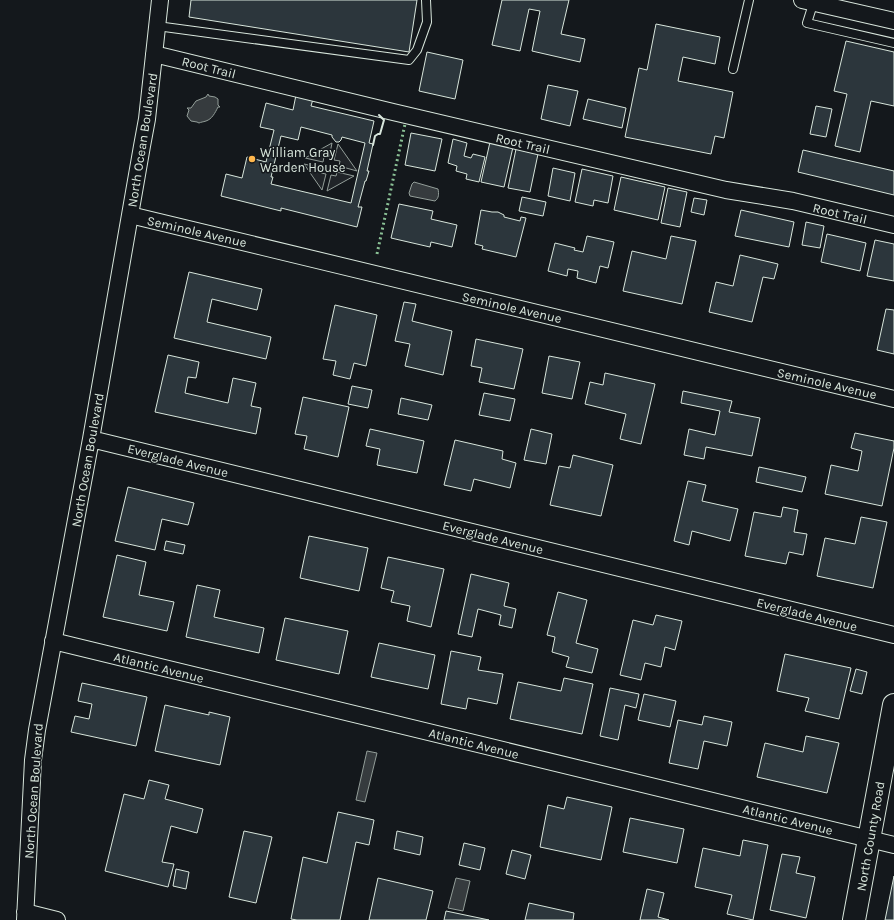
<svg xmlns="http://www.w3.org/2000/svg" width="894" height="920" font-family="Karla,sans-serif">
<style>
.green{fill:#202428;stroke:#939e99}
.water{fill:#363b3e;stroke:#939e99}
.building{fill:#2c363c;stroke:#d8e6dc;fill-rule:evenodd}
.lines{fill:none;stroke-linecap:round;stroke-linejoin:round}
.lane-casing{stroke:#d8e6dc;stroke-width:10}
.street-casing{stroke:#d8e6dc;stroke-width:18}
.secondary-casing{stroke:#d8e6dc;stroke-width:24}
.lane{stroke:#14181c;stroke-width:8}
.street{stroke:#14181c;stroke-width:16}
.secondary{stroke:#14181c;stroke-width:22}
.hedge{stroke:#8ac095;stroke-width:3;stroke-dasharray:2 3;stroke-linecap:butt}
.wall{stroke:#d8e6dc;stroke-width:2}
.poi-dot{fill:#ffb74d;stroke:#14181c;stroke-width:1.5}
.labels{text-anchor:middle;stroke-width:3;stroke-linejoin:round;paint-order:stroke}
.street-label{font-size:13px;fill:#d8e6dc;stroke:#14181c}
.poi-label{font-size:13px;fill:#d8e6dc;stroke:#14181c;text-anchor:start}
</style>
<rect width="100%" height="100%" fill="#14181c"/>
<path class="green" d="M332,143L329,158L324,157L323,162L305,158Z
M338,144L357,171L339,166L340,161L334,160Z
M304,164L321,168V173L326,174L322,190Z
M337,172L354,176L327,191L331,175L336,176Z"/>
<path class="water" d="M208,94L209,96L215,97L218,99V105L220,107H218C215,113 212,119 206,121C203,122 201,122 199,123L197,122L191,121L187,116L189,110L187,108H191L196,101L206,97Z
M414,182L438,189C439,194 439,198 435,201L410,196L409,193L412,184Z
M367,751L377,753L365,802L356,800Z
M456,878L470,881L463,911L448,908Z"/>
<path class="building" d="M191,0H417L409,52L189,17Z
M502,0H569L561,34L585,39L580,62L532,51L540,11L529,9L520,51L492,45Z
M656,24L720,37L715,64L683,57L678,81L733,92L724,138L715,136L711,154L625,137L639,68L647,70Z
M846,41L894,52V106L871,101L860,152L835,146L847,94L834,91Z
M427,52L463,60L455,99L419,91Z
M548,85L578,91L570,126L541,119Z
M296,95L313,99L311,106L374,121L369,143L373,144L367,171H369L366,181H365L358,207H362L357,227L281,208V211L221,196L226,174L242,178L247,157L266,162L274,130L260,127L266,103L293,110ZM301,127L332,135V137L336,142H339L341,140L342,137L365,143L351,203L271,184L273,177H271L281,136L298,140Z
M588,99L626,108L622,128L583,119Z
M816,106L832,109L826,137L810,134Z
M411,133L442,139L435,171L405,165Z
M453,139L467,143L464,156L471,158L473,154L485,157L479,182L466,179L467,174L456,171L457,166L448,163Z
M490,142L513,147L504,187L481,182Z
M516,149L538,154L530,192L508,188Z
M803,150L894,171V195L798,172Z
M553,168L575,173L570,201L548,196Z
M582,169L613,176L608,203L594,200L593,206L575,202Z
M621,177L665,187L658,220L614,210Z
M668,188L687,192L680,227L661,223Z
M522,197L546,202L543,216L519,211Z
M694,198L707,200L704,215L691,212Z
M399,204L433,211L431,219L457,225L452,247L431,242L430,247L391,238Z
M481,210L492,212H498L504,215V217L520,221L521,217L526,218L516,257L482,249L483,246L475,244Z
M741,210L794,222L789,247L735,236Z
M806,222L824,226L820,248L802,245Z
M827,234L866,243L860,271L821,262Z
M587,236L614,242L608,268L600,266L596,283L577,278L578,271L568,269L567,276L548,271L555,243L575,248L574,250L583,252Z
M671,236L696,241L682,304L623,291L632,251L666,259Z
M875,240L894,244V281L867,276Z
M740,255L778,264L774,279L763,277L752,322L709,312L716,282L733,286Z
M189,272L262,289L257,310L212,299L207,322L271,337L266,359L174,338Z
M404,302L416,304L412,321L452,331L443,375L405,366L410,344L395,341Z
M335,305L377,315L366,366L354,363L350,379L333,375L336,361L323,359Z
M886,309L894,310V354L877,350Z
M476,339L523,349L514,389L479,382L482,368L471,366Z
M168,355L199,362L196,378L188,377L185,393L228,403L233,378L256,383L251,406L261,408L256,434L155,412Z
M549,356L580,362L572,399L542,393Z
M605,373L655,384L641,444L620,439L626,414L585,404L590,382L603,385Z
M352,386L372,390L368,408L348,404Z
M683,391L732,401L729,412L760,418L752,456L706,447L704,459L684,455L689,429L715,435L720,411L681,403Z
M484,393L515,399L510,421L479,415Z
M303,397L349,407L338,457L304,449L307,436L295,434Z
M401,398L432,405L428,420L398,414Z
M370,429L424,441L417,473L377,465L380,449L366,446Z
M531,429L552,434L546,464L524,460Z
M855,433L894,441V448L882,506L825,494L831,465L858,471L862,451L851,448Z
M455,440L503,451L502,459L516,463L510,488L474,479L471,491L444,485Z
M573,455L613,465L601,516L550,505L559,466L570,468Z
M759,467L806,477L802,492L756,482Z
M688,481L706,485L702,501L738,509L730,541L692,531L689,545L674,541Z
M128,487L194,503L188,525L162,519L155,550L115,541Z
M783,507L798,510L794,532L807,534L803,555L789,552L786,564L745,556L754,512L781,517Z
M861,517L887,522L873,588L817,576L825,538L855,544Z
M309,536L368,548L359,591L300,578Z
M166,541L185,545L183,554L164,550Z
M117,555L146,562L139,595L174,602L167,631L103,617Z
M388,557L444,569L431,627L407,621L410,606L391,602L394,591L381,588Z
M471,574L509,583L504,606L516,609L512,628L499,625L501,615L478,609L472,637L458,634Z
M197,585L220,590L214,617L264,628L259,653L186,637Z
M558,592L587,600L576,643L598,649L592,673L566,667L569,657L552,652L555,637L547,635Z
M656,615L682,621L675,650L665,647L661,667L645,663L641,680L620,675L633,620L653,625Z
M285,618L348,631L339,674L276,660Z
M379,643L435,655L428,689L371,677Z
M451,651L481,657L478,670L503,674L497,704L468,698L466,709L441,704Z
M785,654L851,668L839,719L805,711L809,698L777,691Z
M856,669L867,672L862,694L850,691Z
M564,678L593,684L582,734L510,719L518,682L561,691Z
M82,683L147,697L136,746L71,732L75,716L89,719L92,704L78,701Z
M610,688L639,694L636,708L625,705L618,740L600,736Z
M644,694L676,701L670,727L638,720Z
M165,705L209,715V712L230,717L220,765L155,751Z
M704,716L732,722L727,746L704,741L698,769L669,763L678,720L702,725Z
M806,736L839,743L827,793L757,777L765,743L803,752Z
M149,780L169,785L165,799L203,809L197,833L171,826L162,862L174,864L168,887L105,871L124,794L144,799Z
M567,797L612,807L601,860L540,847L548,805L564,809Z
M338,812L374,820L369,845L356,842L340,920H297L291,919L303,857L327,863Z
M630,818L684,829L677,863L623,852Z
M244,831L272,837L256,903L229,897Z
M397,831L423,837L420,855L394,849Z
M743,840L768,845L753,920L727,914L732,895L695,887L703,848L740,856Z
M464,843L485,848L480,870L459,865Z
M512,850L531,855L525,879L506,874Z
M782,854L800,857L796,873L815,877L806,918L770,910Z
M176,869L189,872L186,889L173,886Z
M894,876V920H885Z
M378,878L433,891L426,920H369Z
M647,889L664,893L658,917L669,920H640Z
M529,903L574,913L573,920H525Z
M446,911L489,920H444Z"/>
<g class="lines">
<defs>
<path id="lane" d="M814,1L807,23L894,43
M157,26L409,60L417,50L427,22L426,0
M733,69L749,0"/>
<path id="street" d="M802,0L894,21
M154,54L393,112L726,190L793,201L894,225
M130,215L894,399
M91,439L894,635
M53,641L894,845
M25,912L57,920
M25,920L33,760L37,730L91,439L142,146L147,119L160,0"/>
<path id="secondary" d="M854,920L894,705"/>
</defs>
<use href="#lane" class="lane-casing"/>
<use href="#street" class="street-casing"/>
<use href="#secondary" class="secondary-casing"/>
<use href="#lane" class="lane"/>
<use href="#street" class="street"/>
<use href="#secondary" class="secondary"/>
<path class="hedge" d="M377,254L405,124"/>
<path class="wall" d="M373,145L375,136L378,134H380L384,120L379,115"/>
</g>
<circle class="poi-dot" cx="252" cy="159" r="4"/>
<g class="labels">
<g class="street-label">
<text transform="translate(209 67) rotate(14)" y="5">Root Trail</text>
<text transform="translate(142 140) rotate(-81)" y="5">North Ocean Boulevard</text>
<text transform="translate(523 143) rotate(13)" y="5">Root Trail</text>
<text transform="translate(840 213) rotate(13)" y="5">Root Trail</text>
<text transform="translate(197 231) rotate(13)" y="5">Seminole Avenue</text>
<text transform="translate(512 307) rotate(13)" y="5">Seminole Avenue</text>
<text transform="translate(827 383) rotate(13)" y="5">Seminole Avenue</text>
<text transform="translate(87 460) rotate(-80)" y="5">North Ocean Boulevard</text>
<text transform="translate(178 460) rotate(14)" y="5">Everglade Avenue</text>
<text transform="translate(493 537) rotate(14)" y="5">Everglade Avenue</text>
<text transform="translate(807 614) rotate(14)" y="5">Everglade Avenue</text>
<text transform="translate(159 667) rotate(14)" y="5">Atlantic Avenue</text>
<text transform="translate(474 743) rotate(14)" y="5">Atlantic Avenue</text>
<text transform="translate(33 791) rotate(-86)" y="5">North Ocean Boulevard</text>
<text transform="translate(788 819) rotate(14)" y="5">Atlantic Avenue</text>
<text transform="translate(870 836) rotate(-80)" y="5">North County Road</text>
</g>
<g class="poi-label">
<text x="260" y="157">William Gray<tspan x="260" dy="15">Warden House</tspan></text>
</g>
</g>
</svg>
